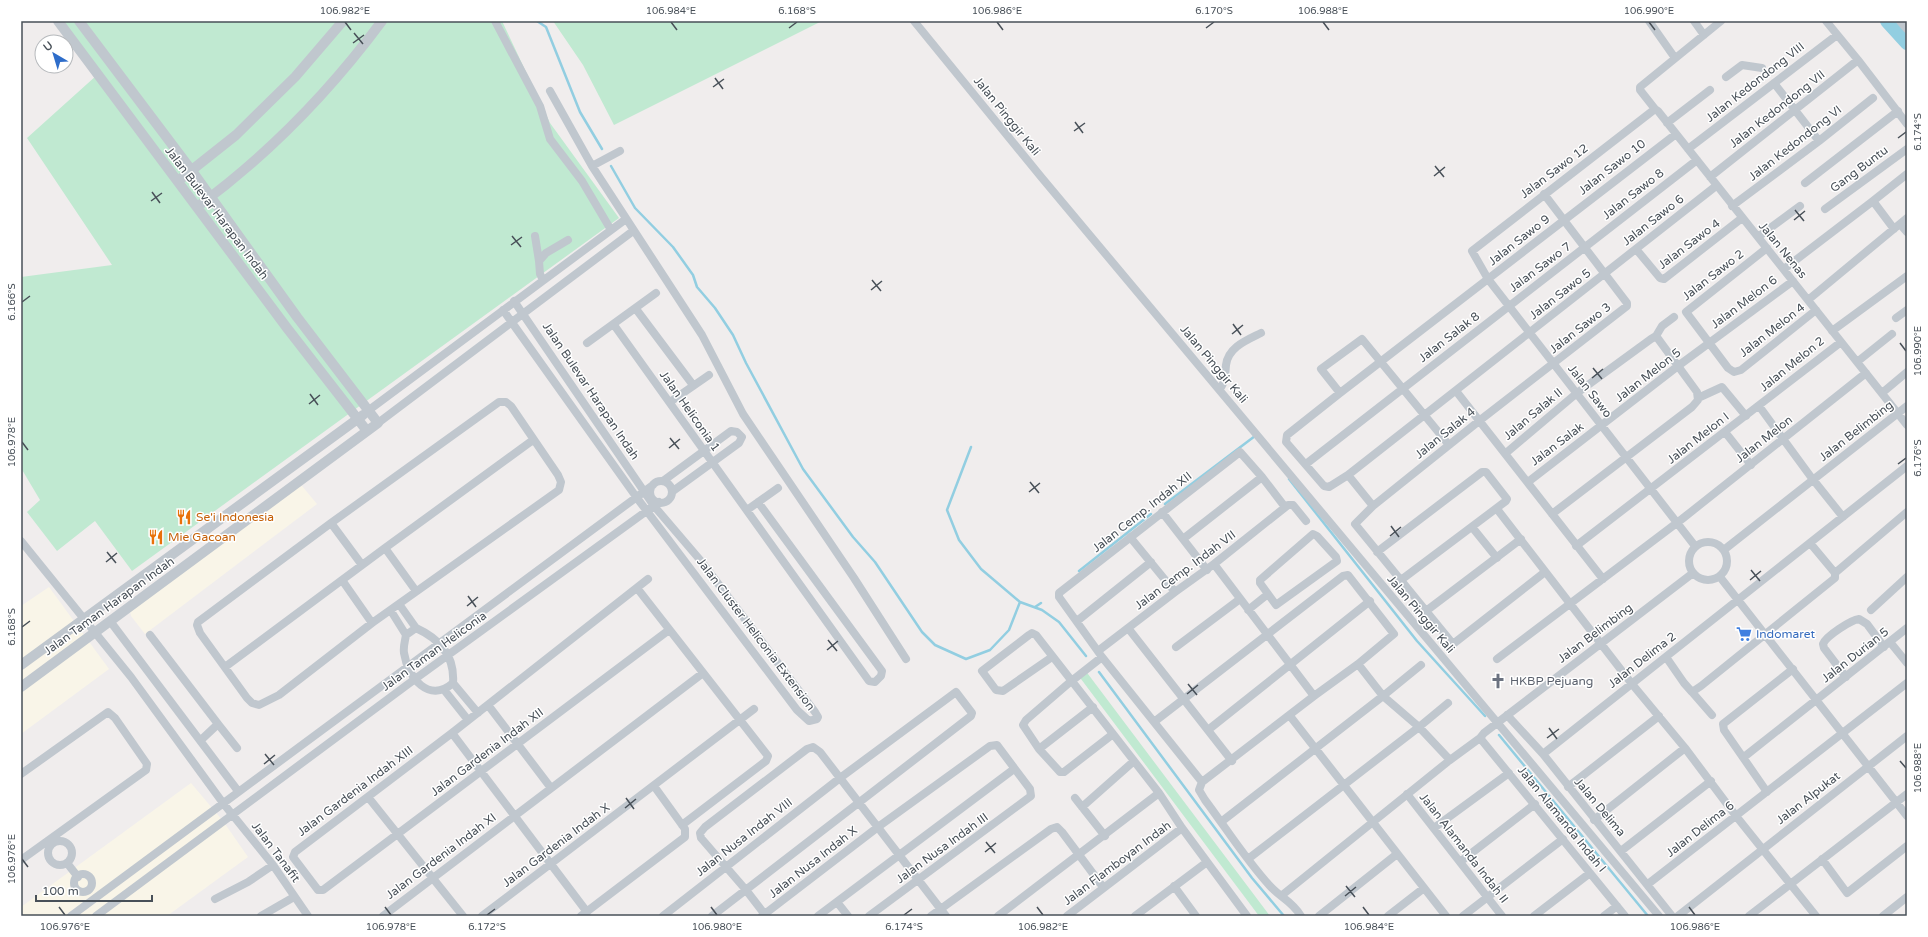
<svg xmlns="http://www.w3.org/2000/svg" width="1928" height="937" font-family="'Varela Round',sans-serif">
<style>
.commercial{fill:#f9f5e8}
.green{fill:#c0e9d1}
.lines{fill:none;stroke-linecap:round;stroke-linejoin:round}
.stream{stroke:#92cee1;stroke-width:2.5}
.river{stroke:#92cee1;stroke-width:14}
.minor{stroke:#c0c7ce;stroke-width:8}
.tertiary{stroke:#c0c7ce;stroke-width:10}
.ticks{fill:none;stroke:#485058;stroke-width:1.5}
.labels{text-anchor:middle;stroke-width:3;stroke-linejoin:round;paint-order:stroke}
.street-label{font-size:12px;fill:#485058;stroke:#fff}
.food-label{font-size:12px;fill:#c56008;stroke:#fff;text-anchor:start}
.shop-label{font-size:12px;fill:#366cbe;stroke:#fff;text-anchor:start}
.worship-label{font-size:12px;fill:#5b616d;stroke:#fff;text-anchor:start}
.neatline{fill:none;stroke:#485058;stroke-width:1.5}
.ticks-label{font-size:10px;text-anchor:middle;fill:#485058}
</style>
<rect width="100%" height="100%" fill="#f0eded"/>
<path class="commercial" d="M302,486L317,504L145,634L131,616L130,611L296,488Z
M49,587L109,669L21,734V606Z
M191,783L223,821L248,857L167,916H21V907Z"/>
<path class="green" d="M55,21H502L550,123L619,218L132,571L95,521L57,551L27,512L40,500L21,468V277L112,265L27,138L97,75Z
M553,21H822L614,125L583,65Z
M1085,670L1270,916H1259L1078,675Z"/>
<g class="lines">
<path class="stream" d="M537,21L546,27L580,112L602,149
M611,166L635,208L673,247L693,275L697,287L715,308L733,335L746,363L803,469L853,537L875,562L922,632L935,645L966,659L990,650L1009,630L1020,602
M971,447L947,510L959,540L981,569L1020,602L1042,610L1059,622L1086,656
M1289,479L1417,641L1485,716
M1165,504L1255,436
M1079,571L1151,514
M1035,607L1041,603
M1099,672L1252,878L1284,916
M1499,735L1648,916"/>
<path class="river" d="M1887,21L1907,43"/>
<path class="minor" d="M495,21L540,106L550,139L582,181L611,230
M914,21L1042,178L1659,916
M1649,21L1675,58
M1694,21L1704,35
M1826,21L1858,60L1907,124
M1900,21L1907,29
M1726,77L1742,65L1762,68
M1774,83L1819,141
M550,91L592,166L702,335L743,414L854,578L906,659
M1655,109L1640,90V87L1721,21
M1667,123L1710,90
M1676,134L1340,393L1287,435L1286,442L1324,486L1329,487L1348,475L1716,186
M1688,149L1837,35
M592,166L620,151
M1710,177L1858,60
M1805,183L1898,111
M1544,194L1627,303V306L1479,421L1373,506L1355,524L1453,644L1545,572
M1873,201L1907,174
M1732,206L1819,141L1873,98
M1825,209L1907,149
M1900,224L1907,232
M535,236L539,261
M1758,237L1800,206
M1767,248L1686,312L1728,368L1734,372L1741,370L1816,310
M1636,249L1660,278L1664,279L1742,218
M1784,269L1873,201L1894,229
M543,280L540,274L539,261L546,253L568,240
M1808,300L1907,218
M636,309L693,385
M503,310L637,498L797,710L809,721L817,719L818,717L815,712L701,561L654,506L514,301
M1896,318L1907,310
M614,325L869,681L875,682L881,676L882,671L758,502
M1832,331L1907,276
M1656,336L1662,326L1674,317
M587,343L656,293
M1857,362L1892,334
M1220,389C1226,380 1225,375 1226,365C1228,347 1247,340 1261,333
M1456,391L1603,579
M1340,393L1321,369L1362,339L1449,445
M1882,393L1907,372
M1698,398L1722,387L1746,416
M499,402H506L511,406L558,475L561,482L559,490L372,623L279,695L259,705L252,703L247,698L200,633L197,625L198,622L331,523Z
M670,402L709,375
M1759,406L1811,477L1843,517
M369,410L626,219
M378,423L633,231
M1725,432L1751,465
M1506,453L1577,393L1651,339L1656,336L1659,340L1697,392L1698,400L1692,407L1552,514
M1306,464L1697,160
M1348,475L1373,506
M663,481L731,431L737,432L742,437L739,443L673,491
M650 492a11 11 0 1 1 22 0a11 11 0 1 1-22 0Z
M1528,482L1678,366L1793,281
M1285,507L1262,477L1240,452L1059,593V597L1102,657L1202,782L1199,790L1205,800C1226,828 1246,860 1270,886C1282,899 1291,900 1301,916
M1497,509L1632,684L1685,748L1736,816L1816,916
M747,510L778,488
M1162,512L1207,570
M331,523L362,565
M1472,527L1497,558
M1313,534L1317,536L1336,557L1337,561L1276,605L1260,583V580Z
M1130,537L1175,592
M1183,539L1262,477
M21,541L131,677L223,803L273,865L308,916
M1689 561a19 19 0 1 1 38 0a19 19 0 1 1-38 0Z
M1576,546L1841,342
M1695,546L1488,279L1472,251L1655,109L1658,111L1907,425
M385,548L416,591
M1725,549L1907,406
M1377,552L1482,472H1486L1507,499L1506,501L1401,580
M1835,573L1907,512
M1720,577L1907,816
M648,579L452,733L295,852L293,857L318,890H323L669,630
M342,580L372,623
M637,588L768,756L766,761L682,825
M399,604L416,628
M1248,610L1268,594
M1871,610L1907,577
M391,611L406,635
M1426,611L1521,539
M110,621L238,791
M1077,621L1151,562
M416,628C440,639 455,656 453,683C429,704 408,678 404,653C403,647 405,641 406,635Z
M1128,628L1232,761
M150,635L218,724L201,740
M1890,642L1907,663
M1176,647L1240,599
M1098,651L1175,592L1214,564L1288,505H1293L1306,521
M1052,657L1003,691L996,690L982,671L1029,635L1032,633L1036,635L1159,793L1182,828L1247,916
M1102,657L1069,683L1026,720L1023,725L1039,749L1060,772H1064L1113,734
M1666,657L1684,683L1692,692L1701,686L1835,578V573L1810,543
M1497,659L1682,519L1866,373
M1358,664L1383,696L1419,727L1450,760
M225,667L385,548L533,440
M1846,677L1824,648L1823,644C1826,636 1851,620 1859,619L1867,624L1884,647
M453,683L478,713
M445,691L468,720
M1692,692L1712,715
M488,705L551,788
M1507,715L1543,754L1672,916
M1290,716L1446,916
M1154,722L1343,576L1348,575L1394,634L1358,664L1314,696
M218,724L237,748
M1208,730L1370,601
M452,733L587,912
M1480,738L1625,916
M1039,749L1093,707
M1543,754L1907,466
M1744,757L1907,628
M21,774L108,712L115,718L147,764L146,770L21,860
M1202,782L1314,696L1214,564
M1568,787L1659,716
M1767,792L1724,730L1723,724L1793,669
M1407,794L1502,916
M368,797L463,916
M1075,798L1105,836
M1082,807L1134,761
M1594,820L1685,748
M1221,822L1383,696L1421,665
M1434,828L1509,773
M48 853a12 12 0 1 1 24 0a12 12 0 1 1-24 0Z
M1621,851L1711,781
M1248,859L1419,727L1448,703
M1822,859L1847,893L1907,846
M1460,862L1535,804
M67,863L78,877
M74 883a9 9 0 1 1 18 0a9 9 0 1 1-18 0Z
M1648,884L1907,683
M1174,886L1196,916
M1281,896L1450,760L1480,738L1484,733L1693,573
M215,899L248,882L273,865
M837,902L848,916
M71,916L653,485
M96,916L415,679L659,502
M261,916L294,897
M383,916L703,673
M482,916L754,709
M581,916L685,837V829L654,786
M663,916L840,778L956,692L972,713L971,716L712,916
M762,916L878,827L990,746L997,745L1030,789L1031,796L869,916
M766,916L746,890L701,838L700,833L705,827L807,749L813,747L820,752L840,778L946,916
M818,916L1014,769
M931,916L1051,829L1057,827L1062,832L1103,887
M998,916L1159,793
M1067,916L1182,828
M1135,916L1207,862
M1319,916L1397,854
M1388,916L1424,888
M1463,916L1563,839
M1534,916L1590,873
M1604,916L1617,906
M1678,916L1907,736
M1749,916L1907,794
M1883,916L1907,897"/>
<path class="tertiary" d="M58,21L287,328L367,431
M178,181L236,135L295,77L343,21
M197,207C268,155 330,91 382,21
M21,665L363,415
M21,687L378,423L297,317L192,171L79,21"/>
</g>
<path class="ticks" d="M345,22L351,30M671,22L677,30M997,22L1003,30M1323,22L1329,30M1649,22L1655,30M789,28L797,22M1206,28L1214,22M354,33L363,44M353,43L364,35M715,78L723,89M713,87L724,79M1075,122L1083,133M1074,131L1085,123M1898,138L1906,132M1435,166L1444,177M1434,176L1445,167M152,192L160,203M151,201L162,193M1795,210L1804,221M1794,220L1805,211M512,236L521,247M511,245L522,237M872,280L881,291M871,290L882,281M22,302L30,296M1233,324L1241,335M1232,334L1243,325M1900,343L1906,351M1593,368L1602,379M1592,378L1603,369M310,394L318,405M309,404L320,395M670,438L679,449M22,442L28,450M669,448L680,439M1898,464L1906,458M1030,482L1039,493M1029,492L1040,483M1391,526L1399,537M1390,536L1401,527M107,552L116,563M106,562L117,553M1751,570L1760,581M1750,580L1761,571M468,596L476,607M467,606L478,597M22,627L30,621M828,640L837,651M827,650L838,641M1188,684L1197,695M1187,694L1198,685M1549,728L1557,739M1547,738L1559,729M265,754L274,765M1900,761L1906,768M264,764L275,755M626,798L634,809M625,808L636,799M986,842L995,853M985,852L996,843M22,859L28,867M1346,886L1355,897M1345,896L1356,887M59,907L65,915M385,907L391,915M711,907L717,915M1037,907L1043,915M1363,907L1369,915M1689,907L1695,915M487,915L495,909M904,915L912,909"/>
<defs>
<symbol id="restaurant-bare" viewBox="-9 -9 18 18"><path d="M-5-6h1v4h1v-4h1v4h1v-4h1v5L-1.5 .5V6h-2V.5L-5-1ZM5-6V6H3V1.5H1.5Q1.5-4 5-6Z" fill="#e8710a" stroke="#fff" stroke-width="2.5" paint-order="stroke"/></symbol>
<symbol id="supermarket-bare" viewBox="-9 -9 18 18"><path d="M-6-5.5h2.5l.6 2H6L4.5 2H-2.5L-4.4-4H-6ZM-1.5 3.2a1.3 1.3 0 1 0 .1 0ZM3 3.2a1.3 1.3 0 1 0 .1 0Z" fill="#3f7fe0" stroke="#fff" stroke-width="2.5" paint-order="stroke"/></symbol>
<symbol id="church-bare" viewBox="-9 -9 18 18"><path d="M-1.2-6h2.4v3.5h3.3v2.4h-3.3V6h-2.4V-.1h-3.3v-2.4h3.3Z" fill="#6b7280" stroke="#fff" stroke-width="2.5" paint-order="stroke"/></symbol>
</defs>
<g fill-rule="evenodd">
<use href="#restaurant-bare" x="173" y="506" width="22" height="22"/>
<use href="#restaurant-bare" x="145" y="526" width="22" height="22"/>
<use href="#supermarket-bare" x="1733" y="623" width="22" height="22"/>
<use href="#church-bare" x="1487" y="670" width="22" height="22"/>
</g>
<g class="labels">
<g class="street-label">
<text transform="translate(1755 82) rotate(-38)" y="4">Jalan Kedondong VIII</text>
<text transform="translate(1777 109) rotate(-38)" y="4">Jalan Kedondong VII</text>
<text transform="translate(1007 116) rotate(51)" y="4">Jalan Pinggir Kali</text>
<text transform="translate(1795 143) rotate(-38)" y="4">Jalan Kedondong VI</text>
<text transform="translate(1612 167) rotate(-38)" y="4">Jalan Sawo 10</text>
<text transform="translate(1859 169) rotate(-37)" y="4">Gang Buntu</text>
<text transform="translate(1554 171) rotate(-37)" y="4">Jalan Sawo 12</text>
<text transform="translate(1633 194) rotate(-38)" y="4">Jalan Sawo 8</text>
<text transform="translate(217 213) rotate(53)" y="4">Jalan Bulevar Harapan Indah</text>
<text transform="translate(1653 220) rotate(-38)" y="4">Jalan Sawo 6</text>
<text transform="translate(1519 240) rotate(-38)" y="4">Jalan Sawo 9</text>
<text transform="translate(1689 244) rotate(-37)" y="4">Jalan Sawo 4</text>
<text transform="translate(1783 250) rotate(51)" y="4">Jalan Nenas</text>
<text transform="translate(1540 267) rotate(-37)" y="4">Jalan Sawo 7</text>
<text transform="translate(1713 275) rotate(-38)" y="4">Jalan Sawo 2</text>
<text transform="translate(1560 294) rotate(-38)" y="4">Jalan Sawo 5</text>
<text transform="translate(1744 302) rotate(-37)" y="4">Jalan Melon 6</text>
<text transform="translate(1580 328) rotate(-38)" y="4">Jalan Sawo 3</text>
<text transform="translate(1772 330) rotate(-38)" y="4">Jalan Melon 4</text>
<text transform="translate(1449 337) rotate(-38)" y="4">Jalan Salak 8</text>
<text transform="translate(1214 364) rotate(50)" y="4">Jalan Pinggir Kali</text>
<text transform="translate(1792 364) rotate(-39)" y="4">Jalan Melon 2</text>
<text transform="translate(1648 375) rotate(-38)" y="4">Jalan Melon 5</text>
<text transform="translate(591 391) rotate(56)" y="4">Jalan Bulevar Harapan Indah</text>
<text transform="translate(1590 391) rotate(52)" y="4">Jalan Sawo</text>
<text transform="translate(690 411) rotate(55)" y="4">Jalan Heliconia 1</text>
<text transform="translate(1533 414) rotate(-40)" y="4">Jalan Salak II</text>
<text transform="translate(1856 431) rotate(-38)" y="4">Jalan Belimbing</text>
<text transform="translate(1445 433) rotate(-39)" y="4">Jalan Salak 4</text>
<text transform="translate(1698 438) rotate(-38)" y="4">Jalan Melon I</text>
<text transform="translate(1764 439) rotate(-38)" y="4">Jalan Melon</text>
<text transform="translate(1557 444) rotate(-37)" y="4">Jalan Salak</text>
<text transform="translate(1142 512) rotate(-38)" y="4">Jalan Cemp. Indah XII</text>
<text transform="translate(1185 570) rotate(-37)" y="4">Jalan Cemp. Indah VII</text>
<text transform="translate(109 606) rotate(-36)" y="4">Jalan Taman Harapan Indah</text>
<text transform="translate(1421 614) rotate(50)" y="4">Jalan Pinggir Kali</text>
<text transform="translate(1595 633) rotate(-37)" y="4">Jalan Belimbing</text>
<text transform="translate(756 634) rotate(53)" y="4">Jalan Cluster Heliconia Extension</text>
<text transform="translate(434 651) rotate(-36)" y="4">Jalan Taman Heliconia</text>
<text transform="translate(1855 655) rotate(-38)" y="4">Jalan Durian 5</text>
<text transform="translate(1642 660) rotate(-38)" y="4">Jalan Delima 2</text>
<text transform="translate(487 752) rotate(-37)" y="4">Jalan Gardenia Indah XII</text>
<text transform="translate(355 791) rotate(-37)" y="4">Jalan Gardenia Indah XIII</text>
<text transform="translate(1808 798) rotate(-38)" y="4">Jalan Alpukat</text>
<text transform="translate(1600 807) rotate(50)" y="4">Jalan Delima</text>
<text transform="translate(1562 819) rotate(51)" y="4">Jalan Alamanda Indah I</text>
<text transform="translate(1700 829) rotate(-38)" y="4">Jalan Delima 6</text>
<text transform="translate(744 837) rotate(-38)" y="4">Jalan Nusa Indah VIII</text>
<text transform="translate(556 845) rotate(-37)" y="4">Jalan Gardenia Indah X</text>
<text transform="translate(942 848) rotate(-36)" y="4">Jalan Nusa Indah III</text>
<text transform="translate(1464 848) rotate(52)" y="4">Jalan Alamanda Indah II</text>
<text transform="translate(276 852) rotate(53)" y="4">Jalan Tanafit</text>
<text transform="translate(441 856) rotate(-37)" y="4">Jalan Gardenia Indah XI</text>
<text transform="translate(813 862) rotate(-38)" y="4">Jalan Nusa Indah X</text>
<text transform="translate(1117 863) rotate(-37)" y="4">Jalan Flamboyan Indah</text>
</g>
<g class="food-label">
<text x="196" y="521">Se'i Indonesia</text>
<text x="168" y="541">Mie Gacoan</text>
</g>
<g class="shop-label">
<text x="1756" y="638">Indomaret</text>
</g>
<g class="worship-label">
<text x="1510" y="685">HKBP Pejuang</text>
</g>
</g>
<rect width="1928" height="937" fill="none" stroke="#ffffff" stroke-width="44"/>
<g transform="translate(54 54) rotate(322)"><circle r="19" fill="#ffffff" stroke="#b6b9bc"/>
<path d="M0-3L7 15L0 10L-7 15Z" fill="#2e6dca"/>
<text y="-6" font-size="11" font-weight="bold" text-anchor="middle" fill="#485058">U</text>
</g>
<path d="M36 895v6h116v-6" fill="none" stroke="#485058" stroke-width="2"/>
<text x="42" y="895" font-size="12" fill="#485058" stroke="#ffffff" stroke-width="3" paint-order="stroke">100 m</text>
<rect x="22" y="22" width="1884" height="893" class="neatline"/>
<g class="ticks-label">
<text x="345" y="14">106.982°E</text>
<text x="671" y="14">106.984°E</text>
<text x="797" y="14">6.168°S</text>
<text x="997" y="14">106.986°E</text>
<text x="1214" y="14">6.170°S</text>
<text x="1323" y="14">106.988°E</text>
<text x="1649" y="14">106.990°E</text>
<text transform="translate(1917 132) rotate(-90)" y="4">6.174°S</text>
<text transform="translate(11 302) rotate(-90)" y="4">6.166°S</text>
<text transform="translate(1917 351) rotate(-90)" y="4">106.990°E</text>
<text transform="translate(11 442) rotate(-90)" y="4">106.978°E</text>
<text transform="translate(1917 458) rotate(-90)" y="4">6.176°S</text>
<text transform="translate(11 627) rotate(-90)" y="4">6.168°S</text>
<text transform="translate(1917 768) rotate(-90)" y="4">106.988°E</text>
<text transform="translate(11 859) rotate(-90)" y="4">106.976°E</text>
<text x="65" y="930">106.976°E</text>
<text x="391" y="930">106.978°E</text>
<text x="487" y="930">6.172°S</text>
<text x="717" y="930">106.980°E</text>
<text x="904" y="930">6.174°S</text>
<text x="1043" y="930">106.982°E</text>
<text x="1369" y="930">106.984°E</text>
<text x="1695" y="930">106.986°E</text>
</g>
</svg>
